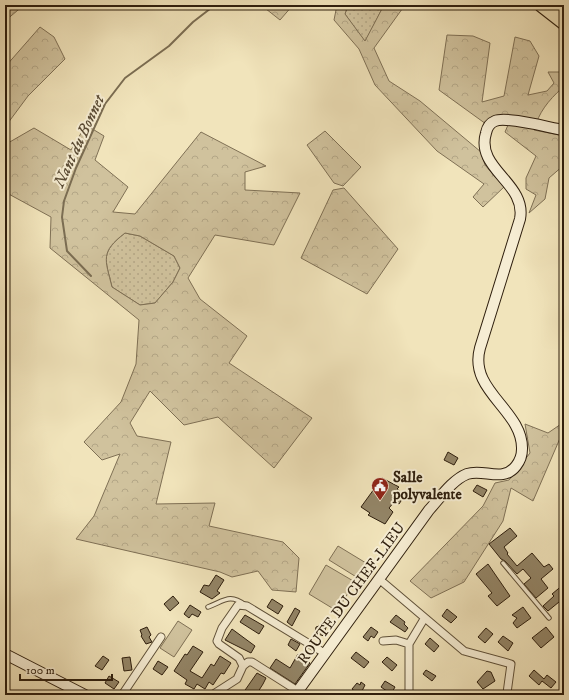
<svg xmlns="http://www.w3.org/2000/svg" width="569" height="700" font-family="'IM FELL DW Pica',serif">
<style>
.grass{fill:url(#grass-dots);stroke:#7f7055}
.forest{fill:url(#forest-crowns);stroke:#7f7055;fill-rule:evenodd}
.park{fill:#d0c29d;stroke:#7f7055}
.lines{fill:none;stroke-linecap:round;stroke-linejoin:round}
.stream{stroke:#7b6d52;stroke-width:2}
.building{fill:#938567;stroke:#2e1e0d}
.lane-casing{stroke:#5f5038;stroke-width:5.5}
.street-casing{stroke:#5f5038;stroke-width:9}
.secondary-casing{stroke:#2e1e0d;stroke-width:12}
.highway-casing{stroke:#2e1e0d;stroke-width:15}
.lane{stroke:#f6edd3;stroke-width:3.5}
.street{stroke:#f6edd3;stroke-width:7}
.secondary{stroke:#f6edd3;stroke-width:10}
.highway{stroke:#f1e4bb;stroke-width:13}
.labels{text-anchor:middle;stroke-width:4;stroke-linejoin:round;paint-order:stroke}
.poi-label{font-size:15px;font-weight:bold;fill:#2e1e0d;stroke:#f6edd3;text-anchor:start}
.street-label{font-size:15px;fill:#2e1e0d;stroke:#f6edd3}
.water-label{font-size:16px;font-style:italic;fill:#5b4c35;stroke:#f6edd3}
</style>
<defs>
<pattern id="grass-dots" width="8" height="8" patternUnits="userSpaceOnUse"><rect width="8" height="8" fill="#d0c29d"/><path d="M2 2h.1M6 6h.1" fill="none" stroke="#b3a686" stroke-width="1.8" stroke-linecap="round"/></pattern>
<pattern id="forest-crowns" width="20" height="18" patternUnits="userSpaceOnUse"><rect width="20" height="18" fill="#d0c29d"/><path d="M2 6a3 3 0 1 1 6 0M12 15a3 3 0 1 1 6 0" fill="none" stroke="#b3a686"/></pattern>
</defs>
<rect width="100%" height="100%" fill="#f1e4bb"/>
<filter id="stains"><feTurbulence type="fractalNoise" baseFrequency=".005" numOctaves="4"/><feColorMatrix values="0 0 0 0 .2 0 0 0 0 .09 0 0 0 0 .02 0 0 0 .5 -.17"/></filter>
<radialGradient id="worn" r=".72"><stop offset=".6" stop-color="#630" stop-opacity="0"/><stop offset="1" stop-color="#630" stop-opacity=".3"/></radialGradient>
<path class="grass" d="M348,5H384L365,42L345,14Z
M125,233L140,236L174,256L180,268L173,282L155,303L140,305L112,287C105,258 100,253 125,233Z"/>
<path class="forest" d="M5,5H24L5,21Z
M261,5H293L280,20Z
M337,5H348L345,14L365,41L384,5H405L374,48L389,81L420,101L481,152L485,165L504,187L483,207L473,197L484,184L437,151L375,85L359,49L334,20Z
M40,27L54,37L65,59L28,96L5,127V67Z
M447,35L473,36L490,43L482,102L504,96L515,37L530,41L539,56L528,95L547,91L554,83L548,72H560L562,88C548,101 539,112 534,130L564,136V165L549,178L545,199L529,213L536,195L526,189V178L536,156L505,132L508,125L486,124L439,90Z
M86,125L104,136L95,160L128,187L113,212L135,214L201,132L266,166L245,172V190L300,193L274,245L215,235L188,278L200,299L247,336L229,363L312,418L274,468L218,417L184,425L150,391L130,423L137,436L171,442L156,504L215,503L209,526L283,542L299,558L296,592L272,590L258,571L232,577L220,572L76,539L94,516L120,454L102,460L84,442L121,402L136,364L139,320L50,248L51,217L5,192V139L8,143L34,128L71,150ZM125,233L140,236L174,256L180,268L173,282L155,303L140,305L112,287C105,259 100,252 125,233Z
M325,131L361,167L343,186L334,183L307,145Z
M344,188L398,249L367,294L301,258L333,190Z
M564,422V429L533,501L511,488L503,521L464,582L431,598L410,581L483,506L495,483L509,480L530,453L525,424L548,433Z"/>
<path class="park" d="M338,546L366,563L358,578L329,560Z
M326,565L355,582L337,611L309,594Z
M178,621L192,630L174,657L160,648Z"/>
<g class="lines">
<path class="stream" d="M5,10L10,5
M91,276L67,251L62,217L64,201L76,168L105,104L125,78L169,46L193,22L215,5"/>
</g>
<path class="building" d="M448,452L458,458L454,465L444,460Z
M382,478L399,487L397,489L405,495L399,504L395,501L389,508L393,512L385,524L368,515L370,513L361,507Z
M477,485L487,490L483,497L473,491Z
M510,528L517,536L504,547L508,553L507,554L517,566L532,553L544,567L549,564L553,569L541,579L548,588L536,598L524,584L531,578L523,569L517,574L505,561L501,559L489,544Z
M488,564L510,596L497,606L488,596L492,593L476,574Z
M216,575L224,580L217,591L220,593L212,599L200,592L204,585L209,586Z
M564,584V602L561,605L559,602L548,611L543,606L554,596L552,594Z
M173,596L179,603L170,611L164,604Z
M272,599L283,606L278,614L267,607Z
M190,605L201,612L198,617L192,614L189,618L184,614Z
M523,607L531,618L517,628L513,623L517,618L512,615Z
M295,608L300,611L292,626L287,622Z
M447,609L457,617L451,623L442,616Z
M245,615L264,626L259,634L240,622Z
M396,615L405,622L404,624L408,628L405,632L390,622Z
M319,626L326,627L324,636L315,633L316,627Z
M147,627L151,635L149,637L152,642L146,644L141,636L142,635L140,630Z
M371,627L378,632L374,638L371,636L368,641L363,637Z
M546,627L554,637L541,648L532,638Z
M486,628L493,634L485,643L478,637Z
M232,629L255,646L251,653L225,640Z
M503,636L513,643L508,651L498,642Z
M430,638L439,646L434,652L425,644Z
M291,639L300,644L296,651L288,645Z
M193,646L203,652L190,671L202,678L211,664L214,666L220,656L231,663L224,674L221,673L213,685L209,682L205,689L197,684L194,689L185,684L187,680L174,671L185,654L187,655Z
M356,652L369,662L364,668L351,658Z
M298,654L310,663L295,684L270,668L276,659L290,668Z
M103,656L109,660L102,670L95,666Z
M130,657L132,670L124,671L122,658Z
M387,657L397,665L392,671L382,662Z
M158,661L168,667L162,675L153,669Z
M426,670L436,676L432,681L423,674Z
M534,670L544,679L547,675L556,682L551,688L542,681L539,685L529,676Z
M487,671L491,672L495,681L483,689L477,682Z
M257,673L266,678L263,684L256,695H246L243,693Z
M109,676L119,682L114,689L105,683Z
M385,681L395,687L391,694L381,687Z
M361,682L365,685L360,695L352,689L357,683L360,685Z"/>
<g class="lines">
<defs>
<path id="lane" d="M503,563L549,618
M208,607C224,601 230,593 245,605"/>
<path id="street" d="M379,579L464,651L511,664L507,693L504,695
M383,641L396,640L409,644
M243,666L248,662H252L304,695
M122,695L161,637
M212,695L237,679L243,666L239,658L219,644L217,641L222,628L238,605L247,606L326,654
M409,695V644L424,619"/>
<path id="secondary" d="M5,654L85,695
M295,695L429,510C440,498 452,480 467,474C483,468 503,483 516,466C520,461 522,455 522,449C523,410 468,391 480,348L520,219C527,183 475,169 486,133C487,128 490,123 495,121C507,116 550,128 564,130"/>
<path id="highway" d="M541,5L564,23
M559,5L564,8"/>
</defs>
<use href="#lane" class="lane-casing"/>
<use href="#street" class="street-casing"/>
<use href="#secondary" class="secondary-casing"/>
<use href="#highway" class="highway-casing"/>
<use href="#lane" class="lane"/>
<use href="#street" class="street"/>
<use href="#secondary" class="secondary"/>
<use href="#highway" class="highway"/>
</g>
<defs>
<symbol id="civic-pin" viewBox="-11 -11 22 30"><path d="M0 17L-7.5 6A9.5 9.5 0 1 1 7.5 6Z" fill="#8f2418" stroke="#f6edd3"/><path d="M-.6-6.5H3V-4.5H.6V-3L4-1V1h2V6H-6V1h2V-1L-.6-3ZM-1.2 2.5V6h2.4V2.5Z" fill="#fff"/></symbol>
</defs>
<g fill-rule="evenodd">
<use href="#civic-pin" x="370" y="476" width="20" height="27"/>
</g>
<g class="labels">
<g class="poi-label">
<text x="393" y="482">Salle<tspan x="393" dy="17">polyvalente</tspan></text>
</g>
<g class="street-label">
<text transform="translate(351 593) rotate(-54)" y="5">ROUTE DU CHEF-LIEU</text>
</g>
<g class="water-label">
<text transform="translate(78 141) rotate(-65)" y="6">Nant du Bonnet</text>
</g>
</g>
<rect width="569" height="700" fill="none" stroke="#f1e4bb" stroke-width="20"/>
<rect x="6" y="6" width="557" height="688" fill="none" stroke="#2e1e0d" stroke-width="2"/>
<rect x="10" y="10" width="549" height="680" fill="none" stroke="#2e1e0d"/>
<path d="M20 674v6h92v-6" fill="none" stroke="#2e1e0d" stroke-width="2"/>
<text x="26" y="674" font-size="12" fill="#2e1e0d" stroke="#f6edd3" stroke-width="3" paint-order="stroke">100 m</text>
<rect width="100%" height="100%" filter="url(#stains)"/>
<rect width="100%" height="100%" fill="url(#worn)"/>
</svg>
